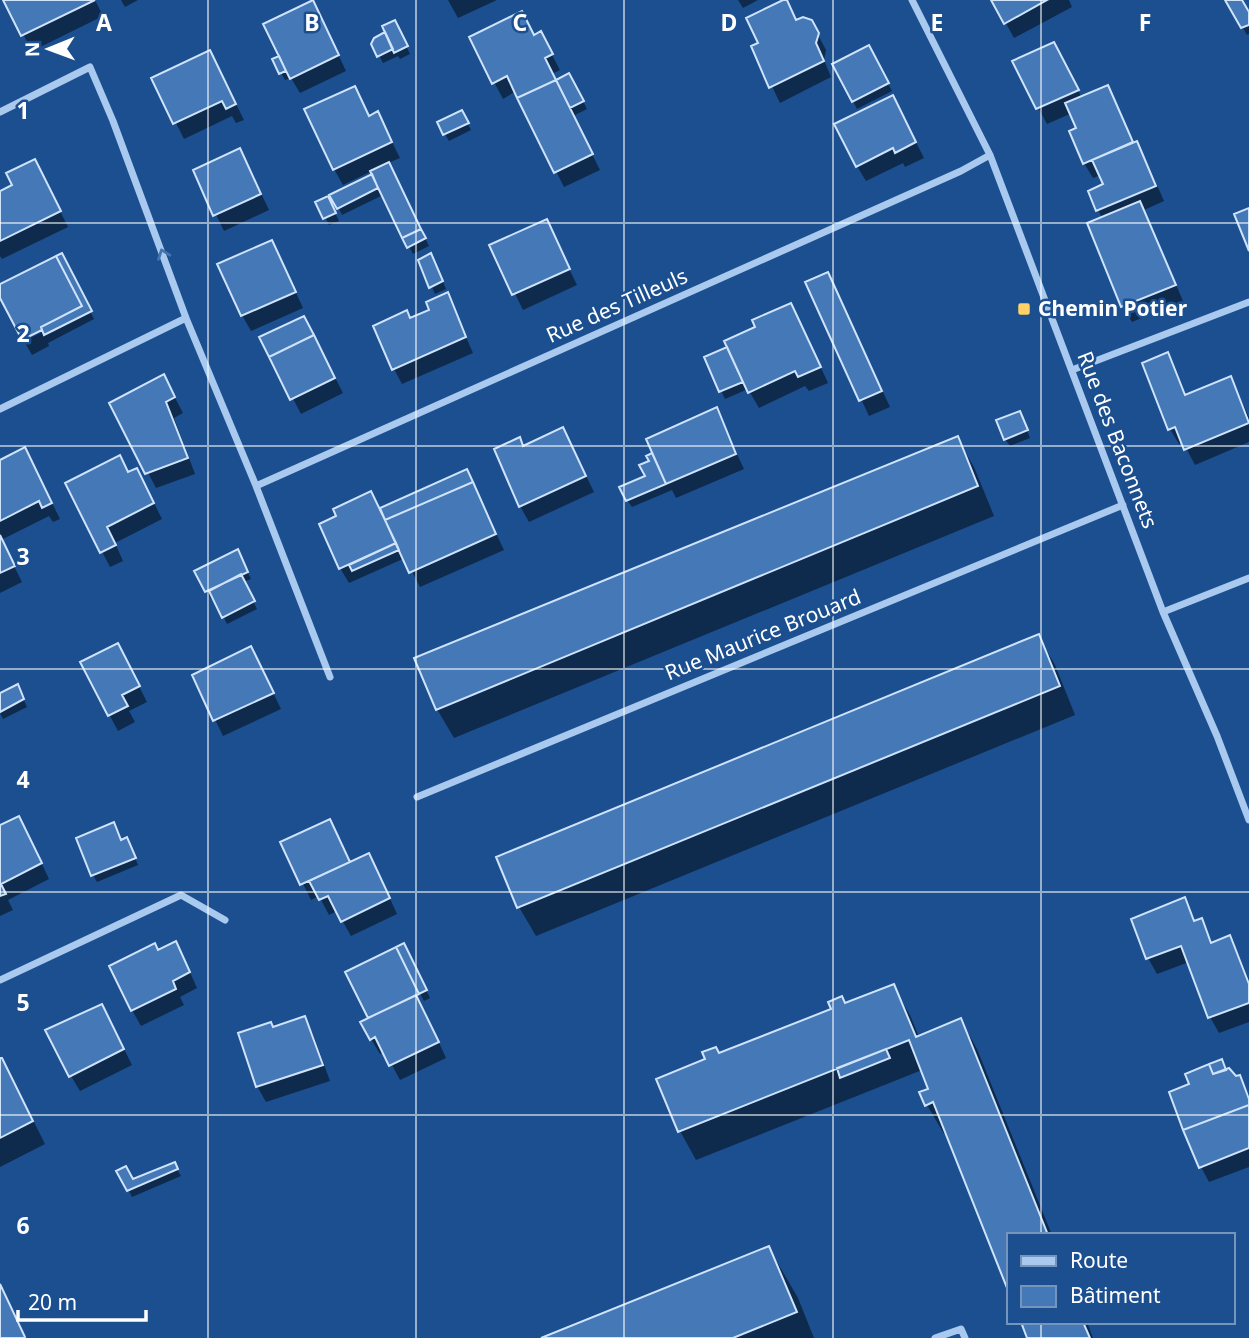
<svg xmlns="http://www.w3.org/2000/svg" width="1249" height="1338" font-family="'Noto Sans',sans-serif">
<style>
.shadow{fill:#0007;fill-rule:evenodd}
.building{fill:#4478b7;stroke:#cfe3fa;stroke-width:2}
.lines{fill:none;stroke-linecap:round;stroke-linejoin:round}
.minor{stroke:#a9c9ee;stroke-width:7}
.oneway{stroke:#4674ac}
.grid{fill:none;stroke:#fff;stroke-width:2;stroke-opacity:0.55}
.poi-dot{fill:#ffd166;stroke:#1b4f8f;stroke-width:2.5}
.labels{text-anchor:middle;stroke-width:5;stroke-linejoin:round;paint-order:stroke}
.street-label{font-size:21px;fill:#fff;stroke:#1b4f8f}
.poi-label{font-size:21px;font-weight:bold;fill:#fff;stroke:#1b4f8f;text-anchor:start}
.grid-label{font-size:23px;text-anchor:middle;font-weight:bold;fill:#fff;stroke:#1b4f8f;stroke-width:5;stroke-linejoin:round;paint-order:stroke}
</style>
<rect width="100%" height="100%" fill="#1b4f8f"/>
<path class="shadow" d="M5,0H95L103,16L32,51Z
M121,0H138L125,7Z
M448,0H497L458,18Z
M738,0H758L743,8Z
M993,0H1069L1072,7L1014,38Z
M1227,0H1241L1249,15V34L1247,35Z
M321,18L346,71L300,93L291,78L285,80L281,73V57Z
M797,22H811L826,50L824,60L831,77L780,103L753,47Z
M398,29L410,54L400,59L398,56L383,63L373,44Z
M534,36L549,49L560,70L552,74L556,82L569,75L587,109L573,116L600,170L564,187L516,91L503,99L471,38Z
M868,47L892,91L857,109L834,64Z
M210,52L244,120L236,123L232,116L184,139L154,79Z
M1062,60L1082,98L1108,87L1135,144L1136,143L1145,158L1164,201L1144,210L1183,301L1132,322L1123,307L1089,224L1102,218L1090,192L1105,185L1101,175L1093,178L1084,163L1079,129L1072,113L1047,124L1014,62Z
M354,88L370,117L378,114L400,158L388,163L429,246L413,254L383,195L342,215L332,195L374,175L372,171L343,185L334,169Z
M461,112L471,130L449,141L445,134Z
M901,113L924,158L905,167L903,163L866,181L857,166Z
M248,166L269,210L224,231L195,171Z
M43,177L68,227L2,259L0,256V193Z
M318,203L331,205L339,221L329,225Z
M546,221L577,285L523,310L492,246Z
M280,258L303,308L251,331L242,315Z
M420,260L435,262L446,289L435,294Z
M66,263L94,319L48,343L49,346L32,355L24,341L44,331V327L22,338L0,294V286Z
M828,274L890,407L869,416L807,283Z
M447,294L473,353L402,384L394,369L411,320L432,311Z
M799,320L828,383L809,391L805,386L759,408L748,389L725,399L706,358Z
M262,338L322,352L343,393L301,414Z
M1167,354L1186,396L1231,378L1249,417V442L1195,465L1183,442L1179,444L1170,429Z
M172,392L183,413L174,418L195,474L156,488L112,403Z
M716,410L744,469L676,498L672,490L632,507L627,500L647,477L655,462Z
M1023,420L1030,438L1010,446L1005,439Z
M563,429L594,492L529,522L520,506L523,447Z
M957,438L974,467L994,516L454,738L437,709Z
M0,461L33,465L60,519L53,522L49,516L1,540L22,582L0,593Z
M466,471L504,550L420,587L405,558L349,583L340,568L339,517L371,493L380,510Z
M128,474L145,485L162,519L115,543L123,561L110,567L67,484Z
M241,559L251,579L243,582L257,609L227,624L214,597L211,599L196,572Z
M1038,636L1055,665L1075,715L536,936L519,907Z
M251,648L281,709L223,736L194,676Z
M126,661L147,702L129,711L135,722L118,731L82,663Z
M21,694L27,707L3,719L0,713V695Z
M330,821L351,863L377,870L397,914L351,936L337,911L329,915L319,896L311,900L283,843Z
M0,827L27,833L49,879L8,900L13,910L0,916Z
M121,841L130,846L138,865L97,882L93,875Z
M1184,900L1196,922L1201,920L1213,944L1230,937L1238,953L1249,980V1022L1219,1033L1210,1017L1189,962L1157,974L1148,958L1134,920Z
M158,952L184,959L197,988L180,997L184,1005L141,1026L132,1010Z
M408,953L430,998L424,1001L418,990L416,992L446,1058L400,1080L385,1052L380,1054L371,1039L370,1019L347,973Z
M893,986L910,1015L919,1037L961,1020L977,1049L1052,1235H1009V1288L947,1132L944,1134L927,1105L930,1090L922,1070L696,1160L680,1131L719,1055ZM916,1035L917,1038L884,1051V1048Z
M304,1018L313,1034L330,1081L266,1102L257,1086L273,1029Z
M110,1021L132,1065L80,1091L71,1076Z
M0,1060L14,1082L45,1144L0,1167Z
M1226,1071L1236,1078L1239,1077L1249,1095V1167L1209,1182L1201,1167L1191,1085Z
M174,1164L181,1176L132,1197L119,1171L133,1181Z
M769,1248L798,1298L814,1338H545Z
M1023,1322H1087L1093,1338H1029Z"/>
<path class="building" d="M3,0H95L21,36Z
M313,0L339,55L290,79L263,24Z
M783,0H787L796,20L803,17L812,20L819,33L816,43L824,61L769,88L751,46L758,43L746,18Z
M991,0H1047L1004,24Z
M1225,0H1242L1249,12V25L1241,28Z
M522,11L534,35L541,31L553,54L545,58L556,80L517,98L507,76L492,84L469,37Z
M395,20L408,46L394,53L382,26Z
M385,32L393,49L377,57L371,44L374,38Z
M1054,42L1079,90L1036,109L1012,61Z
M869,45L889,83L852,102L832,64Z
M210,50L236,104L226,109L222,101L173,124L151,78Z
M279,56L286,71L279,74L272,59Z
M569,73L584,101L570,108L556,80Z
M556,80L593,154L554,173L517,98Z
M1108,85L1133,142L1083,164L1069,131L1076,128L1065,103Z
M355,86L369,116L378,111L392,142L333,170L304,109Z
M893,95L916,142L895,153L893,148L856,167L834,124Z
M462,110L469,123L443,135L437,122Z
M1137,141L1156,186L1096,211L1088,191L1103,184L1092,160Z
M240,148L261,194L213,216L193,170Z
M35,159L61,211L0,241V191L12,185L6,173Z
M389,162L421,229L402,238L370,171Z
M372,174L378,188L337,209L329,195Z
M328,196L336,213L323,219L315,202Z
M1140,201L1176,285L1121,307L1087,223Z
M1249,208V251L1234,214Z
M547,219L570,269L512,295L489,245Z
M421,229L426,238L407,248L402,238Z
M272,240L296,292L241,316L217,264Z
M62,253L92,311L44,335L41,327L82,306L56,256Z
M431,253L443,281L429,288L418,260Z
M56,256L82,306L41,327L42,330L22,340L0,298V284Z
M828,272L882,391L859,401L805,282Z
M448,292L466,337L392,370L373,326L407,310L410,318L429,310L426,302Z
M791,303L821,367L798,377L795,371L748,393L724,341L755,327L752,320Z
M304,316L314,335L269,357L259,337Z
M314,335L335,378L290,400L269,357Z
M727,347L743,382L719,392L704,357Z
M1168,352L1185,395L1231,376L1249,423L1184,450L1175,427L1168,430L1142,363Z
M164,374L175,397L166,402L188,458L145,474L109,403Z
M717,407L736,454L666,484L646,439Z
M1020,411L1028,430L1004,440L996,420Z
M563,427L586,476L519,507L494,449L520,437L523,446Z
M958,436L978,486L436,710L414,658Z
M25,447L52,503L42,508L39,501L0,521V460Z
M652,453L666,484L626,501L619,487L645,476L639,465L649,461L646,456Z
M120,455L128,472L137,468L154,503L107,527L116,545L100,553L65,483Z
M467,469L473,482L385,520L380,508Z
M473,482L496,534L409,573L385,520Z
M371,491L396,543L339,569L319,524L336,516L333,509Z
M0,535L15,566L0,573Z
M396,543L399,550L352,571L349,565Z
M238,549L248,572L205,592L194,571Z
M241,574L255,601L222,618L209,591Z
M1039,634L1060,686L517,908L496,857Z
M118,643L140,686L122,695L128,706L108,716L80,662Z
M251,646L274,693L213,721L192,675Z
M18,684L24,699L0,712V693Z
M19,816L42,863L1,884L6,894L0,896V825Z
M330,819L350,862L300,885L280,842Z
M114,822L121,840L127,837L136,858L91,876L76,838Z
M369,853L390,898L341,922L328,896L319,900L309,881Z
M1185,897L1194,921L1202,918L1211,943L1230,935L1249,984V1003L1208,1018L1181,946L1146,959L1131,919Z
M176,941L190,972L173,981L176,989L131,1011L109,966L155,943L158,950Z
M404,943L427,990L419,994L396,947Z
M396,947L419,994L368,1018L345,972Z
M894,984L916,1037L961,1018L1048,1235H1009V1293L933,1102L925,1106L919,1092L928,1089L909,1040L678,1132L656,1079L705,1059L702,1052L716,1047L719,1053L831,1009L828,1002L842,996L845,1003Z
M416,995L439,1042L389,1066L375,1037L370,1040L360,1022Z
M102,1004L124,1049L69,1077L45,1030Z
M305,1016L323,1065L256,1087L238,1033L271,1022L273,1027Z
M886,1049L890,1058L840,1078L837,1068Z
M0,1058H2L33,1121L0,1138Z
M1222,1059L1226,1070L1213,1074L1209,1064Z
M1209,1064L1213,1074L1229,1068L1236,1076L1240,1075L1249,1099V1105L1183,1130L1169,1092L1189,1084L1185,1074Z
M1249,1105V1148L1199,1168L1183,1130Z
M175,1162L178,1169L127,1191L116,1171L126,1166L133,1179Z
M769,1246L797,1312L733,1338H541Z
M0,1284L25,1337L24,1338H0Z
M1021,1322H1083L1090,1338H1027Z"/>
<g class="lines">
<path class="minor" d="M912,0L990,155L1163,612L1217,736L1249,820
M0,112L90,67L113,121L186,318
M1072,370L1249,302
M0,409L186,318L256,486L961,171L990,155
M256,486L330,677
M1163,612L1249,578
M417,797L1123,505
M0,980L181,895L225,920
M935,1338L961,1329L965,1338"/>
</g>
<defs><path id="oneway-chevron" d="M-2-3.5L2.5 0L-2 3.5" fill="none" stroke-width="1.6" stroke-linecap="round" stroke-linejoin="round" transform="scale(1.75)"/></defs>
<use class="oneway" href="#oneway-chevron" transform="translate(163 254) rotate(-110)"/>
<path class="grid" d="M208,0V1338M416,0V1338M624,0V1338M833,0V1338M1041,0V1235M0,223H1249M0,446H1249M0,669H1249M0,892H1249M0,1115H1249M1041,1322V1338"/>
<rect class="poi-dot" x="1017" y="302" width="14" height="14" rx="3.5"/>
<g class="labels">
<g class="street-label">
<text transform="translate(617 306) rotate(-24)" y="7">Rue des Tilleuls</text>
<text transform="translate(1117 440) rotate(69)" y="7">Rue des Baconnets</text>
<text transform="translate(763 635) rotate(-22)" y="7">Rue Maurice Brouard</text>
</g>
<g class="poi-label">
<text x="1038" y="316">Chemin Potier</text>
</g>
</g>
<g class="grid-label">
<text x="104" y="31">A</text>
<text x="312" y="31">B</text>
<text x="520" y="31">C</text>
<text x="729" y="31">D</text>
<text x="937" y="31">E</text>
<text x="1145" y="31">F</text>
<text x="23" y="119">1</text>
<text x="23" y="342">2</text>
<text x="23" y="565">3</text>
<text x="23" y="788">4</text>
<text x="23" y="1011">5</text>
<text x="23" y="1234">6</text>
</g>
<rect x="1007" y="1233" width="228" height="91" fill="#1b4f8f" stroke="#7695bc" stroke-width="2"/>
<rect x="1021" y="1256" width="35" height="10" fill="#a9c9ee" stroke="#7695bc" stroke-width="2"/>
<text x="1070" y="1268" font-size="21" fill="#ffffff">Route</text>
<rect x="1021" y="1286" width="35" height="21" fill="#4478b7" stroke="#7695bc" stroke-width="2"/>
<text x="1070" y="1303" font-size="21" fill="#ffffff">Bâtiment</text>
<g transform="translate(49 49) rotate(269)" stroke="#1b4f8f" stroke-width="5" paint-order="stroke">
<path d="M0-5L12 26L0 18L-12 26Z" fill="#ffffff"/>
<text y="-10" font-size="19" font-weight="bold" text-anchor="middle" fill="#ffffff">N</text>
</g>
<path d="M18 1310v10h128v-10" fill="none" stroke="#ffffff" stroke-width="3.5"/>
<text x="28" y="1310" font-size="21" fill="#ffffff" stroke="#1b4f8f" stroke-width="5" paint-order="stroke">20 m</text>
</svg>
